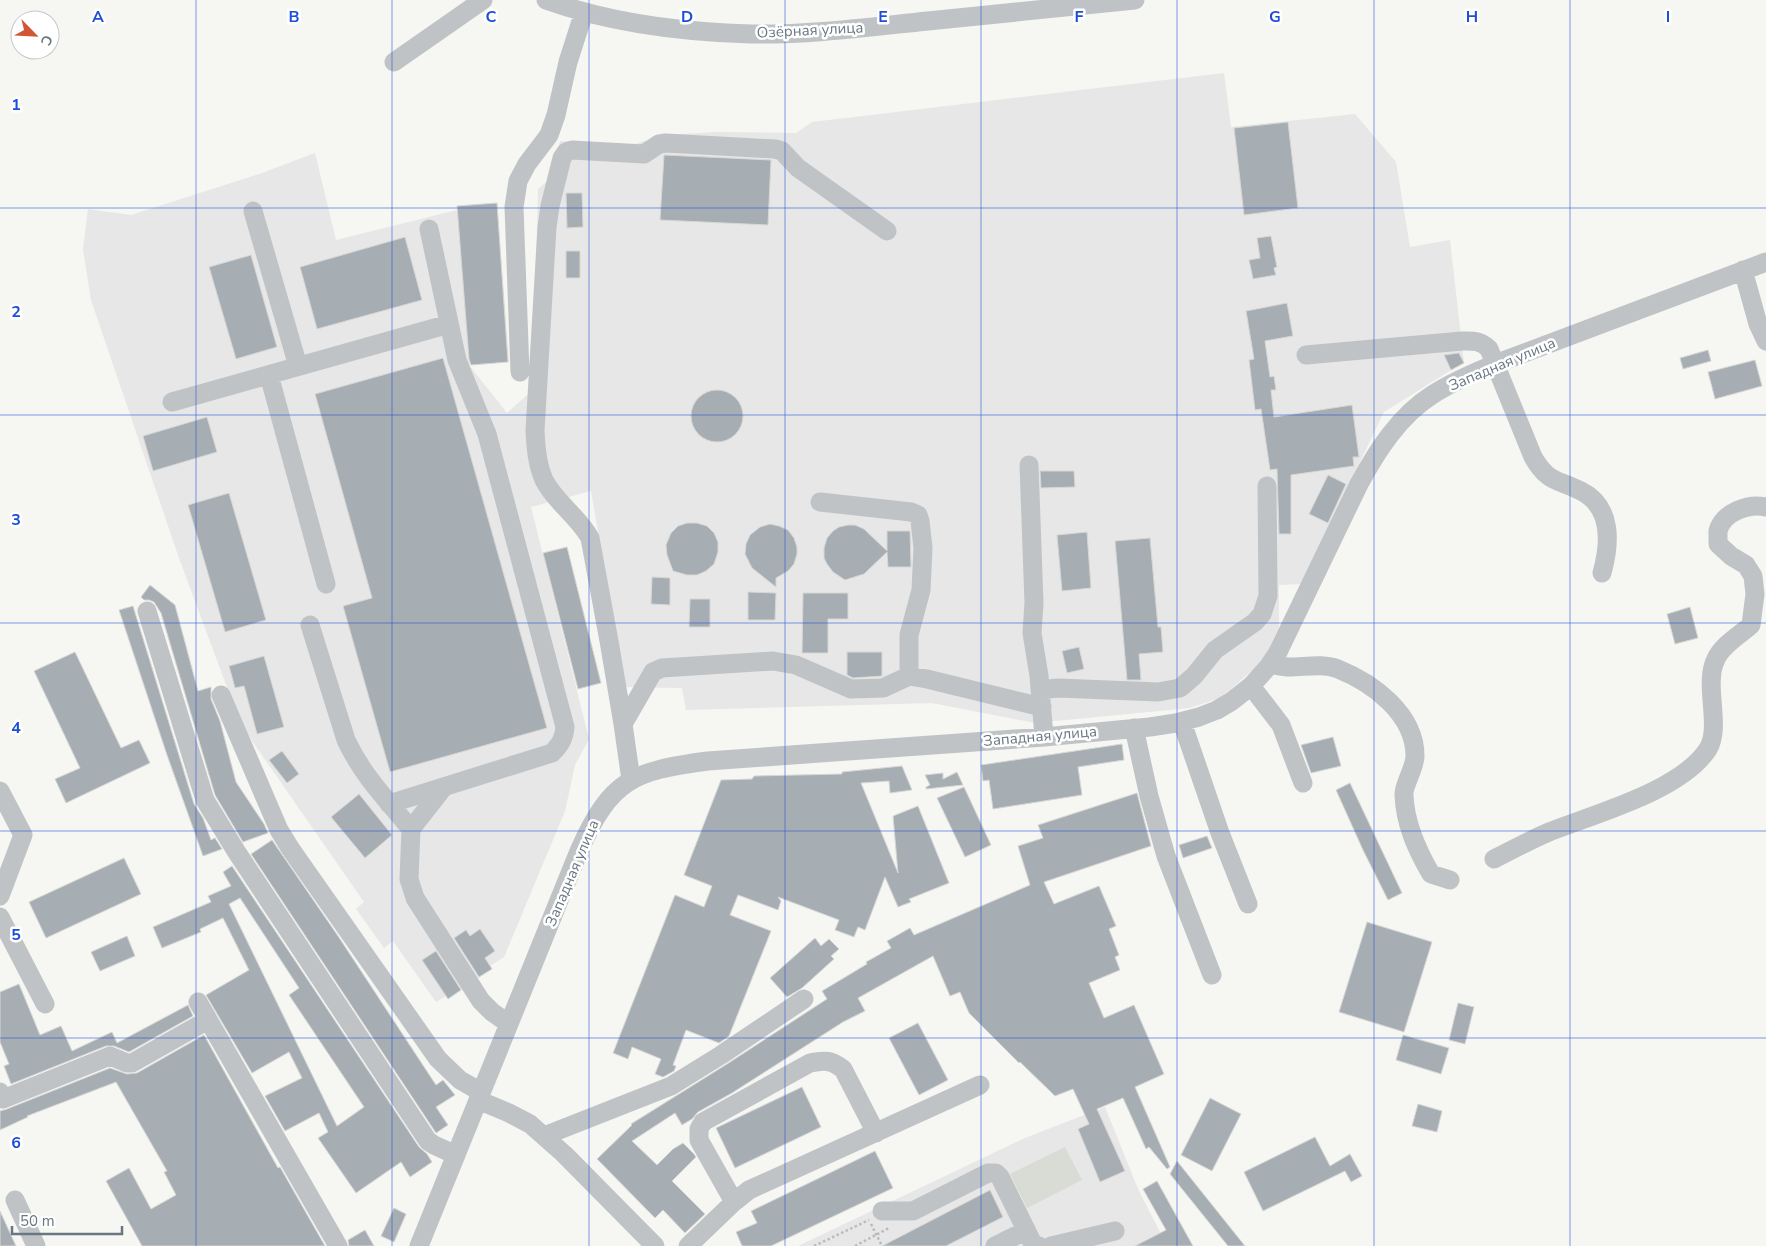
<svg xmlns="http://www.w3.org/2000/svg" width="1766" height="1246" font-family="'Nunito Sans',sans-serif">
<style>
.built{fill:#e6e7e6}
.green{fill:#d8dcd4}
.building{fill:#a7aeb3;stroke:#d7d7d5;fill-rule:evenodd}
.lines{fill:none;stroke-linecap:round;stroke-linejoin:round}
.path{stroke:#b9bcbe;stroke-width:2.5;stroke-dasharray:2.5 2.5;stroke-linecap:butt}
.minor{stroke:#bfc3c6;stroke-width:19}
.grid{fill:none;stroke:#1d4ed8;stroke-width:1;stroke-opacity:0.55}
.labels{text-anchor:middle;stroke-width:5;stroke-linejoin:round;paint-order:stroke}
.street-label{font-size:15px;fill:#687781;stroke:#fff}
.grid-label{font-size:16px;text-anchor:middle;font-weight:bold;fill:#1d4ed8;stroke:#fff;stroke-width:5;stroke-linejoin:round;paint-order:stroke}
</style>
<rect width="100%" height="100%" fill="#f6f6f3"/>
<path class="built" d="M1224,73L1231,127L1355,114L1396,162L1410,247L1450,240L1464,363L1451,370L1384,412L1301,584L1279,585V627L1269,649L1257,666L1230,690L1217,699L1190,708L1035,723L932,703L686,710L682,688L625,687L591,491L531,507L589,739L575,765L565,811L504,957L490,966L492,969L448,999L446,996L436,1002L393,941L384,948L356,909L364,902L241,725L179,558L91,300L83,249L88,209L131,215L262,173L315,153L336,240L457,210V206L497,203L509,362L469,365L507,413L533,390L538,189L550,179L560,141L632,145L664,135L716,132L796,133L812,122Z
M1105,1107L1138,1189L1167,1246H798L1025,1138Z"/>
<path class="green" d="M1065,1147L1082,1180L1027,1208L1010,1174Z"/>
<path class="building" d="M1288,122L1298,208L1244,215L1234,128Z
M664,155L771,160L768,225L660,220Z
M566,193H582L583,227L567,228Z
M497,203L508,362L471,365L469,359L457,206Z
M1271,236L1277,267L1274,268L1276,275L1253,279L1249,260L1260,258L1257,238Z
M405,237L422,300L317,329L300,267Z
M566,251H580V278H566Z
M251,255L277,347L236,359L209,267Z
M1287,303L1293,336L1265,341L1270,377L1274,376L1276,390H1271L1274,417L1352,405L1359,457H1353L1354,466L1291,475V534H1279L1277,469L1270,470L1261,409L1255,410L1249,360L1254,359L1246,311Z
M1708,350L1711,361L1683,369L1680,358Z
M1459,353L1464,363L1451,370L1444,355Z
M443,358L547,728L390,772L343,606L372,598L315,394Z
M1755,360L1762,386L1715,399L1708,372Z
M691 416a26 26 0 1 1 52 0a26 26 0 1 1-52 0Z
M207,417L217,452L153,471L143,436Z
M1040,471H1074L1075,487L1041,488Z
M1328,475L1346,484L1328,523L1309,514Z
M229,493L266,620L225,632L188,505Z
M687,523H697L707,526L714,533L718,542V552L714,564L706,571L697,575H687L673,571L667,555L666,545L671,533L678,526Z
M770,524L779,526L788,530L794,538L797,547V554L794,564L788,571L776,578V587L752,568L745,554L746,544L750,535L760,527Z
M848,525H855L864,529L887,551V531H910L911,567H888L887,552L864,574L845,580L833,572L827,564L824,558V548L827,538L833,531L839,527Z
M1087,532L1091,588L1062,591L1057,535Z
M1150,538L1158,627H1161L1163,652L1139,654L1141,680H1127L1115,541Z
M567,547L601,683L578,689L543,553Z
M652,577L670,578V605L651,604Z
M150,585L175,605L198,691L211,687V699L220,721L236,782L264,824L268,833L243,842L215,795L161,613L154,602L149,600H144L141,597Z
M748,592L776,593L775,620H748Z
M803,593H848V619H828V653H802Z
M690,599H710V627H689Z
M133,606L194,804L203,818L211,840L215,838L222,849L203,856L167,755L119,610Z
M1690,607L1698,638L1675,644L1667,614Z
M1079,647L1084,669L1067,673L1062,651Z
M75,652L121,748L139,740L150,763L66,803L55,779L80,768L34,671Z
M847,652H882V676L853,678L847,675Z
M264,656L284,727L257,734L244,686L235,688L229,666Z
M1333,737L1341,766L1311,773L1301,745Z
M1122,744L1124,760L1078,767L1082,795L993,809L989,780L983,781L981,765Z
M282,751L299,774L287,783L269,760Z
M902,766L912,790L890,793L889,781L861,783L898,873L893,816L918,806L949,883L909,899L911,902L898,907L885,877L865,930L858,927L854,937L835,930L839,920L778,897L781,901L778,910L738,895L730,915L771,931L729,1036L719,1043L686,1030L673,1065L676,1066L674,1071L663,1077L655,1074L661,1059L632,1047L628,1059L613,1053L675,895L704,907L712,886L684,875L721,780L752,779L754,776L842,774V772Z
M957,772L963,785L926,789V787L930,785L925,775L943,773V779Z
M1350,783L1402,893L1388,900L1363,850L1336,790Z
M964,787L991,845L965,857L937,798Z
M1137,793L1151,846L1044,882L1054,904L1099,886L1116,926L1109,929L1119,955L1115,957L1120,970L1089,983L1104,1018L1134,1005L1164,1074L1135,1087L1170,1167L1167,1169L1149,1147L1146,1149L1123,1098L1097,1109L1125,1171L1100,1182L1078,1129L1089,1124L1073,1089L1055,1096L1020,1062L1019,1063L969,1013L960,992L950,996L933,956L858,998L865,1011L843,1022L732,1093L698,1112L692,1119L682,1125L675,1113L632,1141L657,1165L673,1149L683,1143L694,1154L696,1157L672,1181L705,1214L685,1233L663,1210L655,1218L597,1159L632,1125L631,1124L727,1064L827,999L822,991L867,964L866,962L891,948L887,941L910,928L914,935L1030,885L1018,846L1043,838L1038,825Z
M359,794L392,835L365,858L331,817Z
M1207,836L1212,848L1183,858L1179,845Z
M272,840L338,936L436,1085L443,1080L455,1095L436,1107L448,1125L436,1133L251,854Z
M124,858L141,894L46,938L29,902Z
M232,866L419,1147L427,1154L432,1162L410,1177L401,1162L356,1193L318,1138L328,1132L319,1113L285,1131L265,1096L302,1078L289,1052L252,1073L206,995L249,970L223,918L200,929L201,932L162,948L153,927L211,902L208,896L231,886L223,872ZM240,898L299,988L289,995L364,1107L337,1126L229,904Z
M1367,922L1432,942L1404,1032L1339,1012Z
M480,929L495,951L485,958L492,969L479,977L454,938L466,930L470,936Z
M127,936L135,956L100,971L91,952Z
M815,938L821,946L829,939L839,949L831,956L834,959L802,988L787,997L770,978Z
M436,951L461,990L448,999L422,960Z
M19,984L40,1035L61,1026L72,1051L112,1032L117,1043L188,1005L193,1016L129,1052L114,1046H106L11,1084L4,1066L9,1064L0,1042V992Z
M1458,1003L1474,1007L1465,1044L1449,1040Z
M918,1023L948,1080L919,1095L889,1038Z
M204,1035L278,1168L280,1167L325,1246H142L106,1181L129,1168L151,1209L176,1195L164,1172L167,1171L116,1082L27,1116L28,1117L0,1130V1111L7,1109L110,1068L127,1074L137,1073Z
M1403,1035L1449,1048L1441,1074L1396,1060Z
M802,1087L821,1127L735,1168L716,1128Z
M1210,1098L1241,1114L1212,1171L1181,1155Z
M1418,1104L1442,1111L1437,1132L1412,1126Z
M1315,1137L1330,1166L1350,1154L1362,1176L1351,1182L1345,1171L1263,1211L1244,1172Z
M875,1151L893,1188L771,1246H742L736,1232L757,1223L751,1211Z
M1177,1161L1245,1246H1228L1170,1174Z
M1157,1181L1193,1246H1135L1166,1230L1143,1189Z
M990,1190L1003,1217L946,1246H882Z
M394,1208L406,1214L394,1242L381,1236Z
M0,1211L16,1246H0Z
M365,1230L374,1246H349L348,1240Z"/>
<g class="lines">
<path class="path" d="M871,1224L882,1246
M814,1246L869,1220
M855,1246L889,1228"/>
<path class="minor" d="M546,0C610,23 682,32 751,34C810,35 869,27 928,21C997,14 1066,7 1135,0
M394,62L483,0
M253,211L298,366
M1743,270L1758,324L1766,341
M1306,355L1462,341C1473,341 1480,340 1489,349L1533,457C1548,483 1557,479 1581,491C1613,507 1610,544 1602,573
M520,372L514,207L518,181L527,164L549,135L556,115L568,62L584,12
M269,375L326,584
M172,402L449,324
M1029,465L1034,603L1032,633L1039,676L1044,737
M820,502L911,512L918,515L920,521L923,548L921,590L909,635V676L927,679L1042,707
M147,611L205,800L236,851L428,1141L434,1145L456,1155
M310,625L346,740C363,776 386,799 411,829L409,879L415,898L481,1001L492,1012L509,1024
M1270,664C1276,665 1283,667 1289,667C1305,667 1323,663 1338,669C1373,683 1415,714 1415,756C1415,768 1403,786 1404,795C1405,824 1417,850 1431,874L1450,880
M1251,686L1281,725L1303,783
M1040,690L1058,688L1158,692L1180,688L1194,676L1215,650L1255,622L1262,614L1268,596L1267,486
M221,695L279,830L290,848L438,1059L460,1080L481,1092
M1182,722L1220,833L1248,904
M623,724L609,641L590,538C578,516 555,502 544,480C537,464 536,448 535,431L547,227L550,206L562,158L566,152L572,150L644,154L659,144L666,143L775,149L782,151L798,168L887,231
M1134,728L1149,796L1166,856L1212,975
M631,780L623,724L653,672L662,668L773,661L796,665L851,689L883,688L909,676
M0,791L23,835L0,896
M389,804L552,753C560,745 564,739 565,727L487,434L457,360L429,229
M411,829L444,787
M1494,859C1512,850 1530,840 1549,832C1594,814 1681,791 1708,749C1722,726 1703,684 1716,659C1722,645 1740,635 1751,625L1755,594L1753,576L1746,565L1731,556L1718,544C1718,540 1718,535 1718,531C1723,512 1749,503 1766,507
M0,917L45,1004
M198,1002L338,1246
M0,1092L3,1099L110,1056L127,1063H132L208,1020
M478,1100L509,1113L530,1124L564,1154L655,1246
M544,1136L671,1086L721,1055L804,999
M15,1200L36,1246
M734,1202L699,1140V1129L703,1122L810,1063C825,1060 831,1060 843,1069L876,1133
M882,1211H913L988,1173H996L1000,1177L1033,1244L1039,1246
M419,1246L579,851C611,779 633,771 708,761L1044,737L1150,727L1176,723L1199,717L1217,710L1232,701L1251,686L1268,667L1277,654L1359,484C1377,451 1399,416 1432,395C1452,382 1473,373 1495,364L1766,262
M688,1246L734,1202L749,1190L980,1085
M995,1246L1025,1231
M1051,1246L1115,1231"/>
</g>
<path class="grid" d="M196,0V1246M392,0V1246M589,0V1246M785,0V1246M981,0V1246M1177,0V1246M1374,0V1246M1570,0V1246M0,208H1766M0,415H1766M0,623H1766M0,831H1766M0,1038H1766"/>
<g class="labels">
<g class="street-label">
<text transform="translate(810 30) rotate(-3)" y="5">Озёрная улица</text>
<text transform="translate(1502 364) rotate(-23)" y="5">Западная улица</text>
<text transform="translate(1040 736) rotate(-5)" y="5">Западная улица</text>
<text transform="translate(572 873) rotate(-67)" y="5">Западная улица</text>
</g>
</g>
<g class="grid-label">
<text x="98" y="22">A</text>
<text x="294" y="22">B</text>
<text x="491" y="22">C</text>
<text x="687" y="22">D</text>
<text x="883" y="22">E</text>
<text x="1079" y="22">F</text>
<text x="1275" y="22">G</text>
<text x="1472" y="22">H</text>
<text x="1668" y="22">I</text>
<text x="16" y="110">1</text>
<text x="16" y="317">2</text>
<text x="16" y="525">3</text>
<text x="16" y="733">4</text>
<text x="16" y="940">5</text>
<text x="16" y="1148">6</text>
</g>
<g transform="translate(35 35) rotate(114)"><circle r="24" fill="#ffffff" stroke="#c3c9cd"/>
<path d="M0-4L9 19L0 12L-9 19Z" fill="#d15637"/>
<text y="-8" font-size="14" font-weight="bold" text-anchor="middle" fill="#687781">С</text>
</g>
<path d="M12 1226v8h110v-8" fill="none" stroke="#687781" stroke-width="2.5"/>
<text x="20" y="1226" font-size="15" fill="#687781" stroke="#ffffff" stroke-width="4" paint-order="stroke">50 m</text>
</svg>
